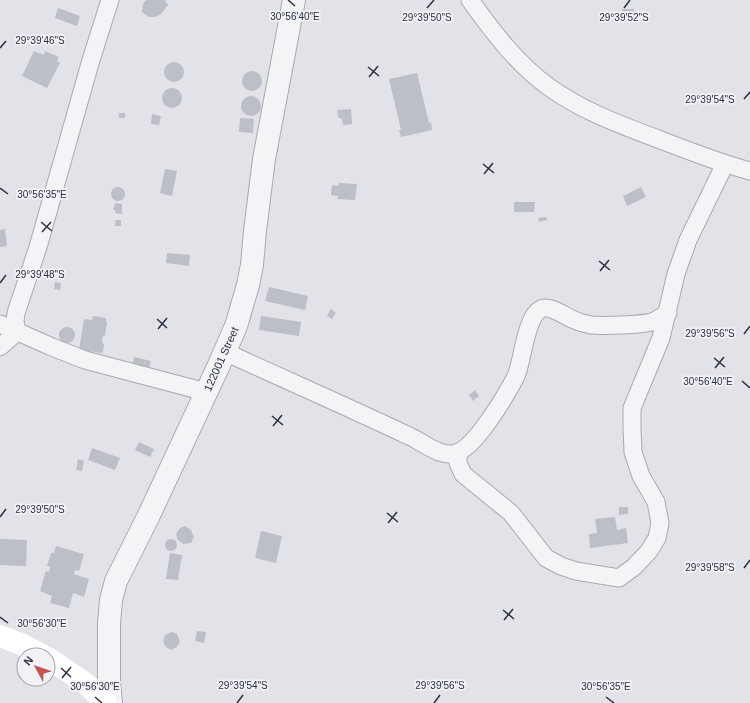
<svg xmlns="http://www.w3.org/2000/svg" width="750" height="703" font-family="Helvetica,sans-serif">
<style>
.building{fill:#bcbec8}
.lines{fill:none;stroke-linecap:round;stroke-linejoin:round}
.minor-casing{stroke:#a7a9b3;stroke-width:19}
.tertiary-casing{stroke:#a7a9b3;stroke-width:24}
.minor{stroke:#f4f4f7;stroke-width:17}
.tertiary{stroke:#f4f4f7;stroke-width:22}
.secondary{stroke:#fff;stroke-width:22}
.ticks{fill:none;stroke:#2b2f3f;stroke-width:1.5}
.labels{text-anchor:middle;stroke-width:3.5;stroke-linejoin:round;paint-order:stroke}
.street-label{font-size:11px;fill:#2b2f3f;stroke:#f1f2f6}
.ticks-label{font-size:10px;text-anchor:middle;fill:#2b2f3f;stroke:#f1f2f6;stroke-width:3.5;stroke-linejoin:round;paint-order:stroke}
</style>
<rect width="100%" height="100%" fill="#e1e3e9"/>
<path class="building" d="M146,0H165L168,5L161,14L155,17H149L142,12L143,4Z
M58,8L80,16L77,26L55,18Z
M622,9H634V16L622,17Z
M34,51L44,55L45,51L59,57L57,61L60,63L47,88L22,76Z
M164 72a10 10 0 1 1 20 0a10 10 0 1 1-20 0Z
M242 81a10 10 0 1 1 20 0a10 10 0 1 1-20 0Z
M417,73L429,123L431,122L432,130L401,137L399,130H401L389,79Z
M162 98a10 10 0 1 1 20 0a10 10 0 1 1-20 0Z
M241 106a10 10 0 1 1 20 0a10 10 0 1 1-20 0Z
M351,109L352,124L343,125L342,119L338,117L337,110Z
M119,113H125V118H119Z
M152,114L161,116L159,125L151,124Z
M240,118L254,119L253,133L239,132Z
M165,169L177,171L172,196L160,193Z
M339,183L357,184L355,200L337,199L338,196L331,195L332,185L338,186Z
M111 194a7 7 0 1 1 14 0a7 7 0 1 1-14 0Z
M641,187L646,197L627,206L623,196Z
M514,202H535L534,212H514Z
M115,203L122,204V214L115,213V210H113Z
M546,217L547,220L539,222L538,218Z
M116,220H121V226H115Z
M5,229L7,246L0,247V230Z
M167,253L190,255L189,266L166,263Z
M55,282L61,283L60,290L54,289Z
M269,287L308,296L305,310L265,301Z
M331,309L336,313L332,319L327,316Z
M93,316L106,318V322H107L105,336H103L102,343L104,344L103,353L79,350L84,319L92,320Z
M261,316L301,322L299,336L259,330Z
M59 335a8 8 0 1 1 16 0a8 8 0 1 1-16 0Z
M134,357L151,361L149,369L132,365Z
M475,390L479,396L473,401L469,395Z
M139,442L154,449L150,457L135,450Z
M92,448L120,458L115,470L88,460Z
M78,459L84,461L82,471L76,470Z
M619,507H628V514L619,515Z
M615,517L617,530L626,528L628,543L590,548L589,534L597,533L595,519Z
M185,526L191,530L194,537L191,543L183,544L178,540L176,534L180,528Z
M261,531L282,536L276,563L255,558Z
M0,539L27,540L26,566L0,565Z
M165 545a6 6 0 1 1 12 0a6 6 0 1 1-12 0Z
M56,546L84,554L79,571L75,570L74,574L89,579L84,597L73,593L69,608L50,603L52,596L40,591L46,571L49,572L50,567L47,566L51,553H54Z
M170,553L182,555L178,580L166,579Z
M197,631L206,632L204,643L195,641Z
M172,632L177,634L180,641L177,647L171,650L166,647L163,641L165,635Z"/>
<g class="lines">
<defs>
<path id="minor" d="M470,0C493,32 517,64 549,87C582,111 621,125 658,139C689,151 719,163 750,171
M0,324L52,347L85,360L206,392
M0,347L17,332L15,321L16,313L38,247L91,60L110,0
M225,352C286,380 348,407 409,436C423,442 440,458 456,453C475,448 507,394 516,376C523,361 525,317 541,309C550,304 567,318 577,321C581,323 587,324 591,325C604,326 640,325 652,322C657,320 663,316 668,313
M458,453V463L463,474L511,513L546,558L561,566L576,571L619,578L634,567L649,551L657,538L660,523L656,502L641,476L633,452L632,427V408L661,338L676,274L688,240L725,164"/>
<path id="tertiary" d="M111,703L109,684V624L111,600L116,581L149,515L219,365L236,326L248,285L252,265L255,231L264,159L294,0"/>
</defs>
<use href="#minor" class="minor-casing"/>
<use href="#tertiary" class="tertiary-casing"/>
<use href="#minor" class="minor"/>
<use href="#tertiary" class="tertiary"/>
<path class="secondary" d="M0,636L21,644L42,655
M48,658L85,683L106,703"/>
</g>
<path class="ticks" d="M288,0L295,6M427,8L434,0M624,8L630,0M0,48L6,41M368,67L379,76M369,77L378,66M744,99L750,92M483,164L494,173M484,174L493,163M0,188L8,194M41,222L52,231M42,232L51,222M599,261L610,270M600,271L609,260M0,283L6,275M157,319L167,328M158,329L167,318M744,334L750,326M714,358L725,367M715,368L724,357M742,381L750,388M272,416L283,425M273,426L282,415M387,513L398,522M0,517L6,509M388,523L397,512M744,568L750,560M503,610L514,619M0,617L8,623M504,620L513,609M61,668L71,677M62,678L71,667M95,697L102,703M606,697L614,703M237,703L243,695M434,703L440,695"/>
<g class="labels">
<g class="street-label">
<text transform="translate(221 359) rotate(-66)" y="4">122001 Street</text>
</g>
</g>
<g class="ticks-label">
<text x="295" y="20">30°56'40"E</text>
<text x="427" y="21">29°39'50"S</text>
<text x="624" y="21">29°39'52"S</text>
<text x="40" y="44">29°39'46"S</text>
<text x="710" y="103">29°39'54"S</text>
<text x="42" y="198">30°56'35"E</text>
<text x="40" y="278">29°39'48"S</text>
<text x="710" y="337">29°39'56"S</text>
<text x="708" y="385">30°56'40"E</text>
<text x="40" y="513">29°39'50"S</text>
<text x="710" y="571">29°39'58"S</text>
<text x="42" y="627">30°56'30"E</text>
<text x="243" y="689">29°39'54"S</text>
<text x="440" y="689">29°39'56"S</text>
<text x="95" y="690">30°56'30"E</text>
<text x="606" y="690">30°56'35"E</text>
</g>
<g transform="translate(36 667) rotate(310)"><circle r="19" fill="#f1f2f6" stroke="#a2a4ad"/>
<path d="M0-3L7 15L0 10L-7 15Z" fill="#c35251"/>
<text y="-6" font-size="11" font-weight="bold" text-anchor="middle" fill="#2b2f3f">N</text>
</g>
</svg>
